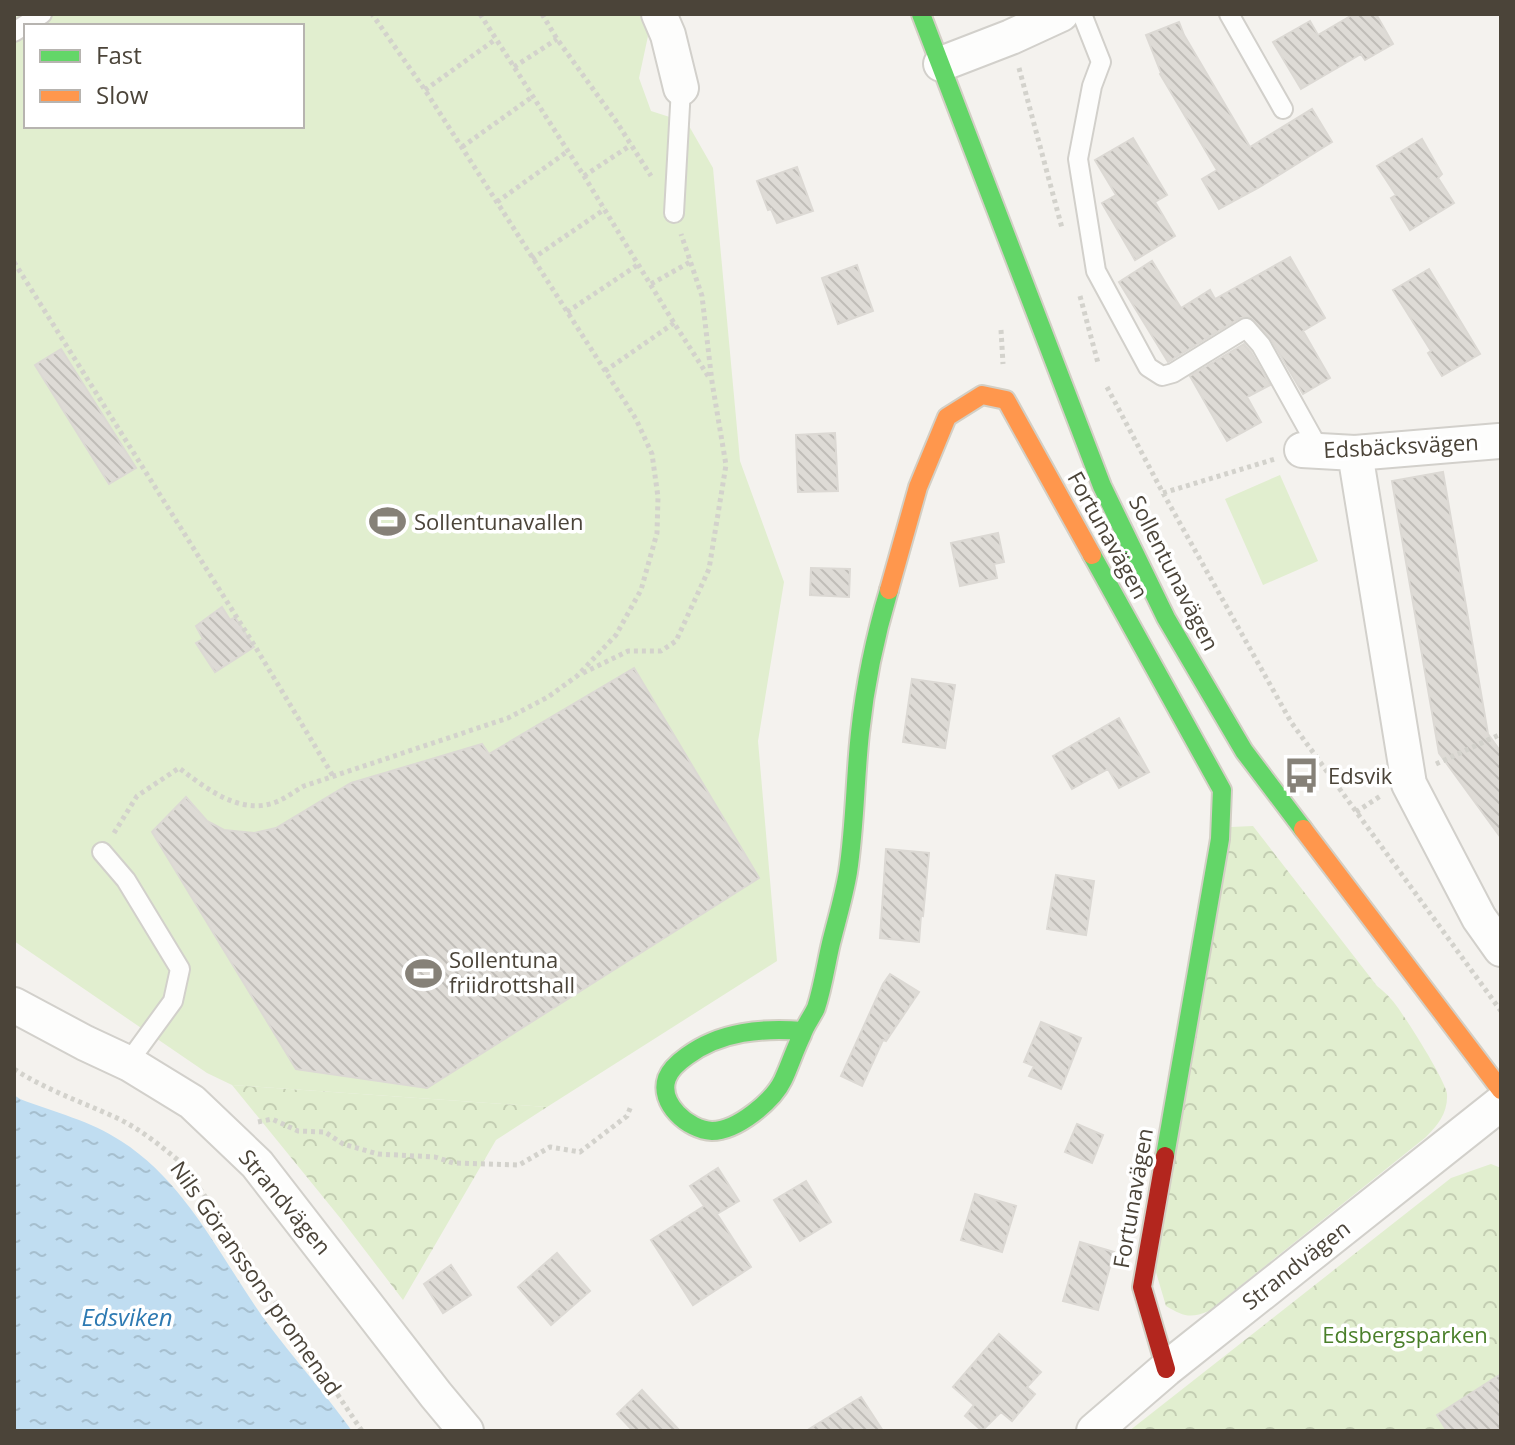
<svg xmlns="http://www.w3.org/2000/svg" width="1515" height="1445" font-family="'Open Sans',sans-serif">
<style>
.forest{fill:url(#forest-crowns)}
.garden{fill:#e1eecf;fill-rule:evenodd}
.water{fill:url(#water-ripples)}
.building{fill:url(#building-back-hatch);stroke:#dcd9d4;stroke-width:2}
.lines{fill:none;stroke-linecap:round;stroke-linejoin:round}
.lane-casing{stroke:#d2d0cb;stroke-width:22}
.street-casing{stroke:#d2d0cb;stroke-width:38}
.fast-casing{stroke:#d3cfc5;stroke-width:22}
.slow-casing{stroke:#d3cfc5;stroke-width:22}
.jam-casing{stroke:#d3cfc5;stroke-width:22}
.path{stroke:#d3d2cc;stroke-width:5;stroke-dasharray:4 4;stroke-linecap:butt}
.lane{stroke:#fdfdfc;stroke-width:18}
.street{stroke:#fdfdfc;stroke-width:34}
.fast{stroke:#63d668;stroke-width:18}
.slow{stroke:#ff974d;stroke-width:18}
.jam{stroke:#b3261e;stroke-width:18}
.labels{text-anchor:middle;stroke-width:7;stroke-linejoin:round;paint-order:stroke}
.street-label{font-size:22px;fill:#4b4439;stroke:#fff}
.poi-label{font-size:22px;fill:#4b4439;stroke:#fff;text-anchor:start}
.park-label{font-size:22px;fill:#4a7f2a;stroke:#fff}
.water-label{font-size:24px;font-style:italic;fill:#2e7ab2;stroke:#fff}
</style>
<defs>
<pattern id="forest-crowns" width="20" height="18" patternUnits="userSpaceOnUse" patternTransform="scale(2)"><rect width="20" height="18" fill="#e1eecf"/><path d="M2 6a3 3 0 1 1 6 0M12 15a3 3 0 1 1 6 0" fill="none" stroke="#c3cdb2"/></pattern>
<pattern id="water-ripples" width="26" height="14" patternUnits="userSpaceOnUse" patternTransform="scale(2)"><rect width="26" height="14" fill="#c0ddf1"/><path d="M2 4q2-2 4 0t4 0M15 11q2-2 4 0t4 0" fill="none" stroke="#a6bfcf"/></pattern>
<pattern id="building-back-hatch" width="6" height="6" patternUnits="userSpaceOnUse" patternTransform="scale(2)"><rect width="6" height="6" fill="#dedbd6"/><path d="M-1 5l2 2M0 0l6 6M5-1l2 2" fill="none" stroke="#c0bdb8"/></pattern>
</defs>
<rect width="100%" height="100%" fill="#f4f2ee"/>
<path class="forest" d="M1253,826L1377,986C1382,990 1387,994 1391,999C1401,1009 1447,1083 1447,1094C1448,1113 1438,1125 1426,1137L1209,1311C1190,1319 1183,1316 1166,1306L1155,1269L1231,827Z
M232,1085L547,1107L496,1140L403,1300L341,1219Z
M1491,1164L1501,1168V1431H1129L1451,1178Z"/>
<path class="garden" d="M14,14H641L648,36L639,78L651,111L679,120L689,126L713,168L740,461L784,582L758,741L777,961L547,1107L232,1085L207,1073L14,941ZM26,26H302V126H26Z
M1280,475L1318,561L1263,585L1225,499Z"/>
<path class="water" d="M14,1095L20,1099C54,1112 91,1121 121,1141C187,1183 221,1259 265,1320C293,1358 325,1393 352,1431H14Z"/>
<path class="building" d="M1354,14H1376L1393,44L1365,60L1361,54L1301,89L1273,42L1310,21L1318,35Z
M1179,22L1184,35L1250,147L1312,109L1332,142L1258,188L1219,209L1202,179L1217,170L1160,74L1161,73L1146,35Z
M1133,138L1167,195L1155,202L1175,236L1135,260L1102,203L1116,195L1095,160Z
M1422,139L1442,174L1438,178L1454,203L1410,230L1391,198L1396,195L1377,166Z
M797,167L813,211L777,223L771,209L768,210L757,181Z
M1290,257L1325,318L1303,331L1330,378L1303,394L1271,339L1250,317L1240,318L1168,362L1119,282L1152,261L1181,308L1210,290L1215,299Z
M857,265L873,311L838,324L822,278Z
M1429,269L1480,354L1442,376L1428,353L1431,351L1393,290Z
M1244,344L1251,352L1270,385L1247,397L1261,422L1227,441L1190,376Z
M61,349L136,468L109,484L35,365Z
M835,433L838,491L798,492L796,435Z
M1443,472L1488,734L1501,752V838L1439,753L1392,481Z
M998,533L1004,562L994,564L997,578L960,586L951,543Z
M811,568L850,569L849,597L810,595Z
M222,607L230,620L235,617L254,647L215,672L196,643L203,639L196,626Z
M634,668L759,878L427,1088L296,1069L152,832L186,797L207,821L224,830L254,833L276,828L351,783L482,744L489,754Z
M912,679L955,685L945,748L903,742Z
M1119,718L1149,772L1119,788L1108,769L1072,789L1053,756Z
M886,849L929,853L923,916L921,915L919,942L880,938Z
M1056,875L1094,881L1086,935L1047,929Z
M890,974L919,992L886,1041L883,1040L862,1086L841,1076L883,984Z
M1041,1022L1081,1038L1061,1089L1029,1076L1034,1066L1024,1062Z
M1077,1124L1103,1135L1092,1163L1065,1152Z
M718,1168L739,1201L717,1214L751,1267L693,1305L651,1240L704,1206L690,1186Z
M806,1181L831,1222L800,1241L774,1200Z
M975,1194L1016,1206L1002,1252L961,1240Z
M1080,1242L1114,1252L1098,1310L1063,1301Z
M557,1253L590,1291L551,1325L518,1287Z
M451,1265L471,1295L443,1313L424,1284Z
M999,1334L1041,1372L1027,1387L1035,1394L1012,1421L1001,1412L982,1431L965,1416L974,1405L953,1387Z
M1501,1374V1431H1447L1437,1415Z
M642,1390L680,1431H633L617,1414Z
M861,1397L883,1431H806Z"/>
<g class="lines">
<defs>
<path id="lane" d="M1082,14L1101,62L1092,86L1078,159L1096,271L1148,367L1162,376L1173,373L1246,328L1261,345L1320,451
M1229,14L1283,109
M14,32L42,14
M674,213L681,88
M102,852L126,880L180,969L173,1001L138,1049L130,1064"/>
<path id="street" d="M659,14L668,35L681,88
M941,64L1011,37L1061,14
M1302,450L1355,453L1499,441
M1355,453L1409,784L1479,918L1501,949
M14,1005L85,1043L130,1064L192,1102L257,1164L436,1395L466,1431
M1094,1431L1166,1369L1501,1103"/>
<path id="fast" d="M921,14L1102,486L1166,618L1244,751L1303,829
M1092,555L1222,790L1220,839L1165,1156
M803,1031C762,1028 721,1031 687,1056C680,1061 670,1070 667,1078C658,1103 688,1130 712,1131C737,1131 773,1101 783,1080C790,1065 795,1049 802,1035C805,1025 812,1017 816,1008C823,987 826,964 831,943C837,919 844,896 848,872C855,826 855,779 860,733C865,685 875,637 889,590"/>
<path id="slow" d="M889,590L918,487L947,417L982,395L1006,400L1092,555
M1303,829L1501,1090"/>
<path id="jam" d="M1165,1156L1142,1287L1166,1369"/>
</defs>
<use href="#lane" class="lane-casing"/>
<use href="#street" class="street-casing"/>
<use href="#fast" class="fast-casing"/>
<use href="#slow" class="slow-casing"/>
<use href="#jam" class="jam-casing"/>
<path class="path" d="M480,14L584,176L674,323L710,379
M542,14L557,39L616,121L651,176
M514,67L557,39
M1019,68L1062,228
M425,90L496,39
M462,147L532,97
M584,176L631,145
M497,202L568,151
M532,259L605,209
M14,262L256,648L333,776
M651,284L690,262
M1080,296L1098,363
M567,312L639,264
M1001,330L1003,364
M605,371L674,323
M1107,387L1163,493L1291,722L1501,1011
M1163,493L1275,459
M583,673L628,651H661L676,641L709,569L726,465L712,382L702,296L681,234
M1436,764L1501,734
M1356,812L1382,795
M114,833L137,796L179,768C206,788 240,816 276,802C286,798 295,791 304,786L508,718L548,697L577,676L616,635L641,590L657,533L658,497L652,454L636,419L425,90L372,14
M14,1069C46,1090 82,1102 117,1118C142,1130 162,1147 184,1165L362,1431
M258,1122L272,1119L298,1131L325,1132L343,1144L378,1154L435,1157L453,1163L519,1165L550,1147L580,1152L627,1116L631,1106"/>
<use href="#lane" class="lane"/>
<use href="#street" class="street"/>
<use href="#fast" class="fast"/>
<use href="#slow" class="slow"/>
<use href="#jam" class="jam"/>
</g>
<defs>
<symbol id="stadium-bare" viewBox="-9 -9 18 18"><path d="M0-5a6.5 5 0 1 0 0 10a6.5 5 0 1 0 0-10ZM-3.5-1.8h7v3.6h-7Z" fill="#868178" stroke="#fff" stroke-width="2.5" paint-order="stroke"/></symbol>
<symbol id="bus-bare" viewBox="-9 -9 18 18"><path d="M-5-6H5V4H4V6H2V4H-2V6H-4V4H-5ZM-3.5-4V0h7V-4ZM-3.5 1.2v1.5H-2V1.2ZM2 1.2v1.5H3.5V1.2Z" fill="#868178" stroke="#fff" stroke-width="2.5" paint-order="stroke"/></symbol>
</defs>
<g fill-rule="evenodd">
<use href="#stadium-bare" x="362" y="496" width="51" height="51"/>
<use href="#bus-bare" x="1276" y="750" width="51" height="51"/>
<use href="#stadium-bare" x="398" y="948" width="51" height="51"/>
</g>
<g class="labels">
<g class="street-label">
<text transform="translate(1401 446) rotate(-3)" y="8">Edsbäcksvägen</text>
<text transform="translate(1108 535) rotate(61)" y="8">Fortunavägen</text>
<text transform="translate(1174 573) rotate(63)" y="8">Sollentunavägen</text>
<text transform="translate(1133 1198) rotate(-80)" y="8">Fortunavägen</text>
<text transform="translate(285 1202) rotate(50)" y="8">Strandvägen</text>
<text transform="translate(1296 1265) rotate(-38)" y="8">Strandvägen</text>
<text transform="translate(256 1278) rotate(55)" y="8">Nils Göranssons promenad</text>
</g>
<g class="poi-label">
<text x="414" y="530">Sollentunavallen</text>
<text x="1328" y="784">Edsvik</text>
<text x="449" y="968">Sollentuna<tspan x="449" dy="25">friidrottshall</tspan></text>
</g>
<g class="park-label">
<text x="1405" y="1343">Edsbergsparken</text>
</g>
<g class="water-label">
<text x="127" y="1326">Edsviken</text>
</g>
</g>
<rect width="1515" height="1445" fill="none" stroke="#4b4439" stroke-width="32"/>
<rect x="24" y="24" width="280" height="104" fill="#ffffff" stroke="#b7b4b0" stroke-width="2"/>
<rect x="40" y="50" width="40" height="12" fill="#63d668" stroke="#b7b4b0" stroke-width="2"/>
<text x="96" y="64" font-size="24" fill="#4b4439">Fast</text>
<rect x="40" y="90" width="40" height="12" fill="#ff974d" stroke="#b7b4b0" stroke-width="2"/>
<text x="96" y="104" font-size="24" fill="#4b4439">Slow</text>
</svg>
